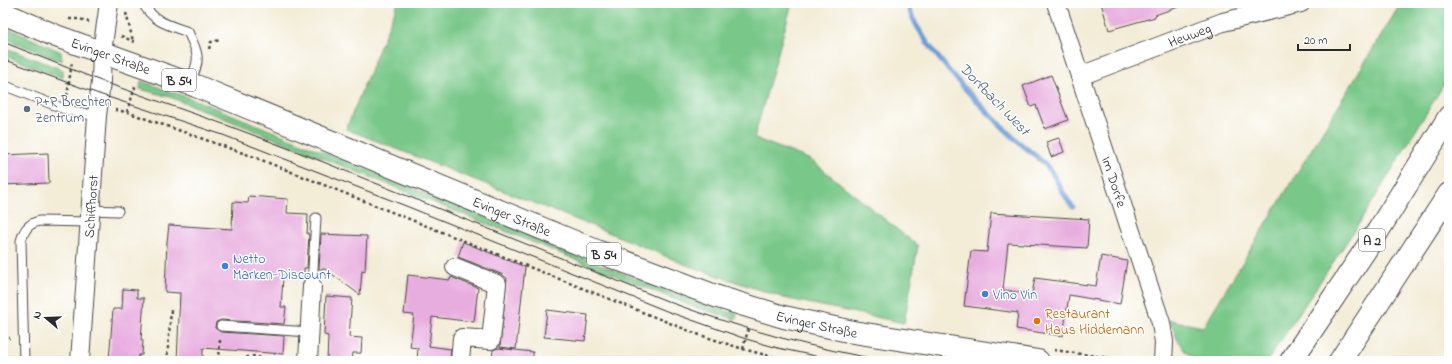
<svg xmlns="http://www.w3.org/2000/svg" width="1452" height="364" font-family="'Indie Flower',sans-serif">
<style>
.green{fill:#79c889;stroke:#527a5a}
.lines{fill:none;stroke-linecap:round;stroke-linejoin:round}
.stream{stroke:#6b9cd5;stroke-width:5}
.building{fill:#e8addf}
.lane-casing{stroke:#494845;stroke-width:11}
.street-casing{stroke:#494845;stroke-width:20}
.primary-casing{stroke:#494845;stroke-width:24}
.highway-casing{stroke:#494845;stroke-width:24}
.path{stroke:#494845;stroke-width:2.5;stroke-dasharray:3 3;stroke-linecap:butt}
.lane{stroke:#fff;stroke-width:9}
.street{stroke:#fff;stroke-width:18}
.primary{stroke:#fff;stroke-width:22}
.highway{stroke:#fff;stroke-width:22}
.tram{stroke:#2b2b2b;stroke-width:1}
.service-dot{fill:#5c6f8a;stroke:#fff;stroke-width:1.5}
.shop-dot{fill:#3f7fe0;stroke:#fff;stroke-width:1.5}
.food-dot{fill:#e8710a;stroke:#fff;stroke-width:1.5}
.labels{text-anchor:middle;stroke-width:3;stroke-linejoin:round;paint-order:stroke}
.shield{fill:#fff;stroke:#6b6b6b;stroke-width:1}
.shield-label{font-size:13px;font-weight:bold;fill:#2b2b2b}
.street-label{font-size:14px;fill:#2b2b2b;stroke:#fff}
.service-label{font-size:14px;fill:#4e5e75;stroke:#fff;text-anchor:start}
.shop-label{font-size:14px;fill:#366cbe;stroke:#fff;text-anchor:start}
.food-label{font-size:14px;fill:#c56008;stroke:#fff;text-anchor:start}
.water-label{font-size:15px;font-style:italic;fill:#485e77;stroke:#fff}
</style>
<rect width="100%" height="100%" fill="#fff"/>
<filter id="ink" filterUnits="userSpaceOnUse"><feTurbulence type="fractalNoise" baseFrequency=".025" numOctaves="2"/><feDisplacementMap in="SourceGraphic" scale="8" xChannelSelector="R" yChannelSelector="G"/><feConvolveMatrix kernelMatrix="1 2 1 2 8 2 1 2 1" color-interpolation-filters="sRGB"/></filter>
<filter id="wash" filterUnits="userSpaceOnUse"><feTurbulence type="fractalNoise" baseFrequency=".012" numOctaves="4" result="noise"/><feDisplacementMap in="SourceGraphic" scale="16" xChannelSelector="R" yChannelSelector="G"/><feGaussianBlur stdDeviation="0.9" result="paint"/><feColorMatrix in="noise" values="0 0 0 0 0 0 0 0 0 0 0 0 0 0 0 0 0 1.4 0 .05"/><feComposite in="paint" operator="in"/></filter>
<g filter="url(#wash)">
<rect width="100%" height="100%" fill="#f3ecd7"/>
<path class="green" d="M398,3H792L754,138L811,160L918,246L904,323L784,298L689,266L610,233L346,129Z
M1401,3H1449V76L1360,222L1267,361H1200C1181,355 1177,337 1169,320L1203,327Z
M3,26L61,52L62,61L3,38Z
M3,47L63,70V78L3,55Z
M141,81L198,101L634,278L701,304L737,314L736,319L694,307L241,125L170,97L140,89Z"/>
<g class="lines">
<path class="stream" d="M906,3C910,11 913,20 918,28C943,69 978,103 1012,136C1022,146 1035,154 1045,164C1057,176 1061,194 1073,207"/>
</g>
<g id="blocks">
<path class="building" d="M1101,3H1184V5L1155,15V17L1109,30Z
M1051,75L1068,120L1045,129L1036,105L1031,107L1023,86Z
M1059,138L1064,152L1051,157L1046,142Z
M48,153L49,183L3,185V155Z
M249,196L288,199L287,213L308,214L307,234H309L307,268H304V279L283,278L281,307H286L284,324L221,320L216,322L215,328L221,332L284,336L283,354L203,348V361H177L180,293L165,292L167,242L169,225L232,229L233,202L248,203Z
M991,213L1089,219L1087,248L1008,243L1003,290L1032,294L1035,278L1096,286L1101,256L1127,261L1120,304L1069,295L1063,336L1016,329L1018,313L964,306L971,251L987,252Z
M321,234L367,236L365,271L362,270L360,295L325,269H319Z
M463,242L525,267L516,349L500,347L507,278L501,274L458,257Z
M408,275L450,280L451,277L478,288L474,322L432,317L429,346L451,349L450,361H417L418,348L410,347L414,315L404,314Z
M123,289L137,290V298H144L141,340H143L142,355H139L138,361H109L113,309H122Z
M326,296L352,298L349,337L362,338L361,353H353L352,361H327L328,336L324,335Z
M547,310L588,315L585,341L544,337Z
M498,348L533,352V361H492L493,350Z"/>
</g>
</g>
<g filter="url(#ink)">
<use href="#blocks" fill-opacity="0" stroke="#494845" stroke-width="1"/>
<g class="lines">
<defs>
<path id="lane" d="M143,3C153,22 169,25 188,32C200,56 200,59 190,83
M3,85L67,110L97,116
M90,210L118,211
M312,286L316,218
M221,326L310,332
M24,361L21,241C24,230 28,224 39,221L89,222"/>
<g id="street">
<path id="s1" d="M1056,3L1161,323L1164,342L1163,361"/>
<path id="s2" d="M1080,76L1223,22L1301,3"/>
<path d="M455,267L497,284L491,340L462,338L460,361"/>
<path id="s3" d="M80,361L97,116L101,81L102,51L109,3"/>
<path d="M308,361L312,286"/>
</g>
<g id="primary">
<path id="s4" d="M3,13L56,36L196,86L599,252L718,297L784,317L853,332L1038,361"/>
</g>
<path id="highway" d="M1291,361L1378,231L1449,117
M1340,361L1449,194"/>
</defs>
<use href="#lane" class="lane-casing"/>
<use href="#street" class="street-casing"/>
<use href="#primary" class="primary-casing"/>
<use href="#highway" class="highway-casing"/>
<path class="path" d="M126,13L133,41
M69,19H80L89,22
M121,36L135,42
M209,49L211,42L221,40
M67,96L72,62
M115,110L127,112L254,157L697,334L743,349L789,361
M127,112L136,84
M3,338H10
M743,349L749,326
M1054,350L1130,361
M167,361L171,310
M219,361L220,338
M241,361C249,355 255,355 263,359"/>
<use href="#lane" class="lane"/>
<use href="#street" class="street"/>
<use href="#primary" class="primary"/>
<use href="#highway" class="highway"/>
<path class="tram" d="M3,42L101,81L229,126L306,155L672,303C743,329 814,349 888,361
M3,59L99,94L223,135L406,206L669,312L746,339L778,348L838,361"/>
</g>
</g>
<circle class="service-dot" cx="27" cy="109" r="4"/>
<g class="shop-dot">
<circle cx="225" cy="266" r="4"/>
<circle cx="985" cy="294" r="4"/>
</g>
<circle class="food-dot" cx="1037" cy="321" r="4"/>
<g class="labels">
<g class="shield">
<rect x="162" y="69" width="34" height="22" rx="3"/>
<rect x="1359" y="229" width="26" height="22" rx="3"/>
<rect x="587" y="243" width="34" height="22" rx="3"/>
</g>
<g class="shield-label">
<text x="179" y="85">B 54</text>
<text x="1372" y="245">A 2</text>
<text x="604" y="259">B 54</text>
</g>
<g class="street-label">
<text dy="5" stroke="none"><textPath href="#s2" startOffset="117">Heuweg</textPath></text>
<text dy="5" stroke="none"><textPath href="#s4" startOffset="116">Evinger Straße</textPath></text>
<text dy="5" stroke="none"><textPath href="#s1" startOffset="188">Im Dorfe</textPath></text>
<text dy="5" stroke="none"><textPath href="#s3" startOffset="155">Schiffhorst</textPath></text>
<text dy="5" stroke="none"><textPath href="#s4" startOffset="548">Evinger Straße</textPath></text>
<text dy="5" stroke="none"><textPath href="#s4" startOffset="872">Evinger Straße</textPath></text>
</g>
<g class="service-label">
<text x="35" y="106">P+R Brechten<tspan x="35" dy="16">Zentrum</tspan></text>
</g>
<g class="shop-label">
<text x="233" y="263">Netto<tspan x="233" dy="16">Marken-Discount</tspan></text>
<text x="993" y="299">Vino Vin</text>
</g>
<g class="food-label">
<text x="1045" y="318">Restaurant<tspan x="1045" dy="16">Haus Hiddemann</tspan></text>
</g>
<g class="water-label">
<text transform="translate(995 99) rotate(46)" y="5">Dorfbach West</text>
</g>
</g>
<rect width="1452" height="364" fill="none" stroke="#fff" stroke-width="16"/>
<g transform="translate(46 318) rotate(289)" stroke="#ffffff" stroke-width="3" paint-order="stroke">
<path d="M0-3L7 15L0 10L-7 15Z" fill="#2b2b2b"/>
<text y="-6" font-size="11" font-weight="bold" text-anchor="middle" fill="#2b2b2b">N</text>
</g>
<path d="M1298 44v6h52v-6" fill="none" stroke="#2b2b2b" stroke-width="2"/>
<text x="1304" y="44" font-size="12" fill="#2b2b2b" stroke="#ffffff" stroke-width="3" paint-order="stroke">20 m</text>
</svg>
